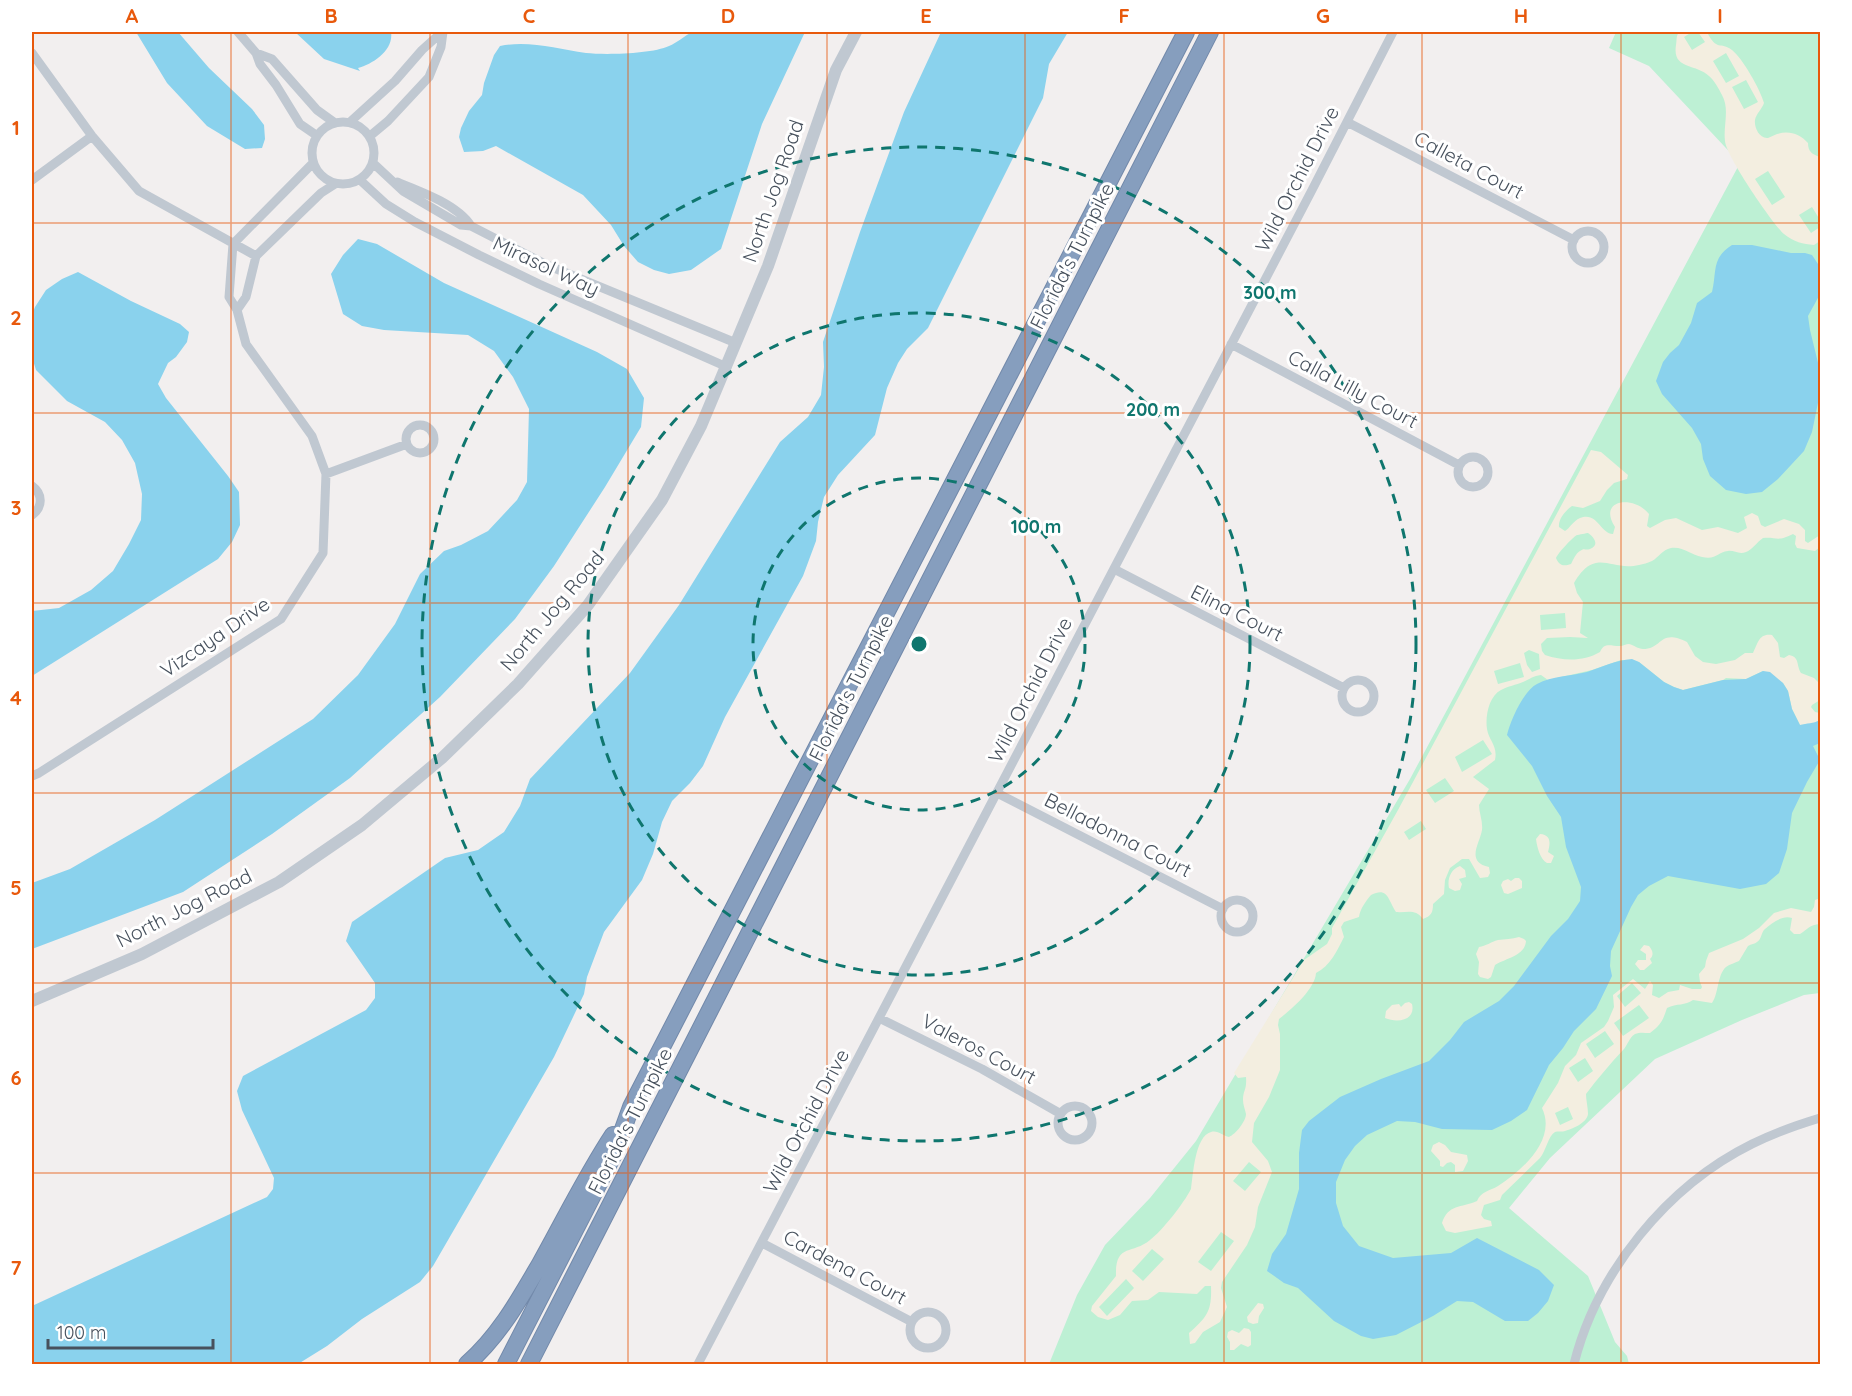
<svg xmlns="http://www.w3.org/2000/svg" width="1852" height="1396" font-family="Quicksand,sans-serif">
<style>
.green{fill:#bdf0d4}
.sand{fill:#f3eee0;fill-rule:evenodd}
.water{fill:#8ad2ed}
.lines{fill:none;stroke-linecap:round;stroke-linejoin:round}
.motorway-casing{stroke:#7289aa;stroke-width:18}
.minor{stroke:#c0c8d1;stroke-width:9}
.tertiary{stroke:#c0c8d1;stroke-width:12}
.motorway{stroke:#869ebe;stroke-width:16}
.grid{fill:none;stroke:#e8590c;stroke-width:1.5;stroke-opacity:0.55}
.ring{fill:none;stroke:#0f766e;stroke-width:3;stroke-dasharray:10 8}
.labels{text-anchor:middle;stroke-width:6;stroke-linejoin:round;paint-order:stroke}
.street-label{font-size:20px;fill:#47515d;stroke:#fff}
.centre{fill:#0f766e;stroke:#fff;stroke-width:3}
.ring-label{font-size:18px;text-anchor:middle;font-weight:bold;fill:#0f766e;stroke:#fff;stroke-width:6;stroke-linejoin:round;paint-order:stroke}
.neatline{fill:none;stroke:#e8590c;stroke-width:2}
.grid-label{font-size:20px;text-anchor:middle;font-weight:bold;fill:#e8590c}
</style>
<rect width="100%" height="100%" fill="#f2efef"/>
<path class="green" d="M1616,32H1820V993L1804,995L1742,1020L1655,1059L1550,1158L1509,1208L1588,1276L1615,1342L1627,1356L1629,1364H1049L1077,1295L1105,1245L1150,1198L1196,1141L1410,779L1740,163L1649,66L1609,48Z"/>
<path class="sand" d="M1679,32H1692L1684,37L1692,50L1705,42L1698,32H1707C1717,52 1720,41 1732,50C1743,59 1760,89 1764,103C1762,109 1756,114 1755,120C1754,127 1759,139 1768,138C1771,137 1774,135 1777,134C1789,130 1800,134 1808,143C1808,152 1812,154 1820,157V220L1812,207L1799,215L1811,233L1820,227V241L1814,245C1803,244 1794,242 1784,234C1772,223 1726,156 1725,141C1723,126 1730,109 1722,95C1719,89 1714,80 1709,76C1696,63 1672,70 1676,45C1677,39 1676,36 1679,32ZM1726,53L1739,76L1726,83L1713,61ZM1746,80L1758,102L1744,109L1732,87ZM1768,171L1785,197L1772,205L1755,179Z
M1591,450L1601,452L1628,475L1627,479L1614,483L1607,490L1600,501L1583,508L1572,506C1566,510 1558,519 1559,527L1565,531C1570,528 1573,521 1580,518C1597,511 1600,533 1613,534L1615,527C1597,499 1634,495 1649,514L1647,526L1650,528L1665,520L1676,518L1702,530L1718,527L1738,533L1747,528L1744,517L1752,513L1758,516L1761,525L1765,527L1784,519L1799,524L1805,530V541L1808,543L1820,535V547L1815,551L1797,548L1795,544L1796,536L1793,534C1777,542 1778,537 1763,538C1757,542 1752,550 1746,552C1739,555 1734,550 1728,551C1717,552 1717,560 1702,557C1691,555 1683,546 1671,548C1662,550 1659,557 1652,561C1648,563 1643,564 1639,565C1610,572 1596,546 1574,583L1577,593L1583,602L1580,633L1588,638L1570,637L1547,638L1541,644L1542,651L1545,655C1563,661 1583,662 1600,652C1604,642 1610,646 1620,646C1623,646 1626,644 1629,644C1634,645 1638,649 1643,649C1663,649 1659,628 1687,642L1695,656L1703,662L1716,664L1735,660L1745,653H1753C1758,643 1759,633 1772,635L1778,643L1780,657L1784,658L1789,655C1800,657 1796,665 1801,673L1814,678L1820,684V700L1812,705L1811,707L1815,712L1820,713V720L1812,724L1800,725L1792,709L1788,691L1783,683L1763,671L1746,679L1726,678L1723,680L1683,690L1674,687L1664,682L1639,662L1621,660L1592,670L1548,680L1541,675C1533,676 1530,679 1523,682C1516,685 1508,686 1501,690C1489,696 1485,716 1487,729C1489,741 1498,746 1495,760L1473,777L1489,789L1479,805C1479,813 1483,821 1482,830C1480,843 1465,862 1489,867L1490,873L1488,877L1480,878L1469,859H1462L1450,868L1445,880L1444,894L1433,904C1433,913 1431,916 1423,919C1415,908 1407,913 1396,912C1388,900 1388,886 1371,895C1366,901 1360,909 1359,917L1344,922L1341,927L1344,937C1337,951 1330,966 1316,973C1315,989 1292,1009 1279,1019L1278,1025L1280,1034V1070L1269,1097L1254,1123L1252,1142L1268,1161L1272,1172L1258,1207L1255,1227L1247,1245L1222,1282L1221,1288L1227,1307L1220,1322L1203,1332L1195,1343L1190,1344L1189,1333C1207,1317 1212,1311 1211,1286H1205L1197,1294L1159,1292L1148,1300L1132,1301L1120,1315L1108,1320L1098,1317L1091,1311L1092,1306L1116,1276C1115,1243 1132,1255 1150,1240C1162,1231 1184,1203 1191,1189C1193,1175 1195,1136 1211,1132C1218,1130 1223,1136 1229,1137C1236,1134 1246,1121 1246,1114C1245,1109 1243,1105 1243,1100C1243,1090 1247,1090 1246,1077L1238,1078L1234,1073L1304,960L1327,944L1332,934V928L1398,810ZM1588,533C1594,537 1600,545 1590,549C1584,551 1585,547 1580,551C1576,553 1573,560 1571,564C1563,567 1559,565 1556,558C1558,553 1573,537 1577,535C1578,535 1587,533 1588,533ZM1565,613L1566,628L1541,630L1540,615ZM1529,650L1539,654L1540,669L1532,672L1527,665L1524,653ZM1520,663L1524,677L1498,684L1494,671ZM1483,740L1492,754L1462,772L1455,757ZM1445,778L1454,791L1435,803L1426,790ZM1421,821L1426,829L1409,840L1404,832ZM1249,1162L1261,1172L1245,1191L1233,1181ZM1221,1232L1234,1241L1211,1271L1198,1262ZM1152,1249L1164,1259L1143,1281L1132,1271ZM1126,1279L1134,1288L1107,1316L1099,1307Z
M1540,834C1552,835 1550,844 1548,852L1554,856L1551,863H1547C1540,859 1537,847 1536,839Z
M1460,866L1465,870L1466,877L1459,879L1462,884L1460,890L1455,891L1449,888C1447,879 1451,869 1460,866Z
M1515,878H1519L1522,881V888L1508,894L1504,893L1501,885L1503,881L1508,879L1511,881Z
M1818,899H1820V924C1809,925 1808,929 1800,934H1794L1790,930L1792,918C1782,915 1772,923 1765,929C1761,932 1762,939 1757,942C1755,944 1751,944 1748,946L1739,961C1735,963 1730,964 1726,967C1717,975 1719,993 1712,1003L1693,1000C1685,1006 1677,1003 1667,1008C1663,1020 1661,1025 1650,1033C1644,1033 1640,1032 1635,1034C1629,1038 1628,1044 1624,1049C1610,1064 1598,1078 1586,1094C1586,1100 1588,1108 1588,1114C1587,1123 1572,1129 1565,1131C1563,1132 1557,1131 1555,1132C1548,1136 1546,1151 1540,1158L1502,1195L1500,1200L1484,1205L1481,1215L1484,1219L1491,1221L1492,1226L1455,1233L1446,1231L1442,1223C1448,1204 1461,1208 1477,1201C1481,1191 1490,1191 1498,1186C1523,1170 1557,1139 1542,1108L1544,1105L1558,1083L1565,1066L1576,1055L1581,1043L1604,1027L1608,1021L1614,1007L1613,995L1633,979L1645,989L1650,981L1653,985L1652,995L1659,998L1668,992L1679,990L1680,985L1692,989H1701L1702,987L1700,982L1699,974L1705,967L1706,961L1709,953L1743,939L1759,928L1774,913L1791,908L1811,912L1814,907L1815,900ZM1632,983L1641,993L1625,1007L1617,996ZM1639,1005L1649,1018L1623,1036L1614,1023ZM1605,1031L1614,1044L1595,1058L1586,1044ZM1585,1058L1593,1071L1578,1082L1569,1068ZM1568,1107L1573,1119L1560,1125L1555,1113Z
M1519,937L1524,939L1526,941C1525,956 1506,958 1495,965L1491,977L1488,979L1480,977L1478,974L1479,962L1476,954L1479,947C1486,946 1491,942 1498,940C1505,939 1512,939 1519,937Z
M1644,945L1649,946C1653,951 1654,955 1650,959L1652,963L1644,970H1640L1635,964L1638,960H1646V954L1640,950Z
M1409,1002L1412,1004C1416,1021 1397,1023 1385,1018L1386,1011L1392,1005L1399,1004L1401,1007L1405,1003Z
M1439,1142L1445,1145L1451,1152L1467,1155L1468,1161L1463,1171L1455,1172V1165L1451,1162L1447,1163L1443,1167L1440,1166V1161L1431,1151L1433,1145Z
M1258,1303L1263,1304L1264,1308L1259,1316L1258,1323L1253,1324L1248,1322L1247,1317Z
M1244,1328L1249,1329L1251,1332V1345L1248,1347L1241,1344L1234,1350H1230V1342L1227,1337L1228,1332L1232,1330L1239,1333Z"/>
<path class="water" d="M136,32H178L209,68L252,109L264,125L265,139L262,148L245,149L207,126L167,83Z
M295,32H391C394,50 373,64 358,68L360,71L324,59Z
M692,32H805L762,124L721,249L691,270L669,274L654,270L638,262L624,246L611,225L583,195L496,146L483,151L464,152L459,137L461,128L469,111L482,95L484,83L494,55L500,46C529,40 557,49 586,53C605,55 652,54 669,46C677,43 684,36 692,32Z
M941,32H1068L1049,64L1043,98L928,328L907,349L898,363L887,388L875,435L838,475L824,497L818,522L816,541L803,576L725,717L703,766L690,783L672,801L662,822L653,854L642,880L604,932L587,977L584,994L554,1057L433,1266L420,1282L362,1319L327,1346L298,1364H32V1306L267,1197L273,1189L274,1178L242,1110L237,1091L243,1076L366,1010L375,998V983L346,941L352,922L445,858L478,850L504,832L520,806L530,779L630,673L679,605L780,442L808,417L821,395L824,367L823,342L860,232L904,112Z
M358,239L377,244L444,283L597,352L627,369L644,398L641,427L605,487L554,566L515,619L440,697L350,778L272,834L183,892L32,949V883L70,869L155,820L313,719L358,675L395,624L420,574L444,551L461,545L488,531L517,500L527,482L529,409L513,377L494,351L468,335L384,330L362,326L343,314L331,274L343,255Z
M1732,245H1752L1791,253H1805L1812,255L1820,267L1819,296L1808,316L1810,330L1820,371V393L1812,432L1804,451L1778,479L1762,492L1746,494L1726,490L1710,476L1703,459L1701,444L1692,428L1662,394L1656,381L1663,362L1670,353L1679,345L1691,323L1697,303L1712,292C1717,272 1711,258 1732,245Z
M78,272L131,301L180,324L189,332L187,342L176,357L168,363L158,384L166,398L228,476L239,492L240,525L232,542L218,559L32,676V611L59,608L91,590L113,571L129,544L141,520L142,494L135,463L122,440L105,422L67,401L36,370L32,357V315L35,307L46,290L62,279Z
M1632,659L1639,662L1664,682L1674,687L1683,690L1723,680L1746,679L1763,671L1770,672L1783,683L1788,691L1792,709L1800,725C1807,723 1813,724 1820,720V743L1813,746L1820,760L1807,782L1792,813L1787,849L1779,873L1766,884L1740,889L1668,876L1649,886L1638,895L1631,907L1611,951L1610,966L1612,976L1596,1009L1574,1031L1563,1048L1549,1065L1527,1110L1511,1121L1492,1130L1442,1129L1415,1122L1397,1121L1367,1135L1355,1146L1345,1160L1336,1182V1203L1343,1226L1359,1246L1393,1258L1451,1253L1477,1238L1539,1270L1554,1285L1548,1301L1538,1313L1528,1321H1505L1473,1302L1457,1301L1433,1316L1396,1335L1373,1339L1361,1336L1334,1321L1298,1288L1284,1283L1267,1271L1272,1254L1286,1234L1299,1189V1153L1302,1130L1309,1121L1340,1097L1381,1079L1429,1061L1450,1040L1464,1022L1499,1001L1514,986L1551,936L1568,919L1580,901L1581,887L1566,847L1561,817L1547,796L1532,766L1507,735C1510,721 1524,690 1537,684C1552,676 1571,676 1587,672C1602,667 1616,660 1632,659Z"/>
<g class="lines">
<defs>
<path id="motorway" d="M467,1364C499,1336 519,1300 540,1264C564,1221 586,1176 613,1135
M506,1364L614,1154L631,1107L1186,32
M529,1364L1210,32"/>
</defs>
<use href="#motorway" class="motorway-casing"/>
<path class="minor" d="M238,32L256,53L260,64L276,85L300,124L316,135
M32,53L92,136L139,191L256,256
M256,53L272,59L317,110L335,123
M312 153a31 31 0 1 1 62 0a31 31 0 1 1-62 0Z
M350,122L395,81L422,50L442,32
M1347,122L1574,240
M370,136L388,121L429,77L441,47L443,32
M373,163L403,191L461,225L471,226L547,265L736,343
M32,180L92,136
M360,180L386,204L415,222L479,255L539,284L727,367
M397,182C420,191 458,205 471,226
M1572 247a16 16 0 1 1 32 0a16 16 0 1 1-32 0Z
M256,256L321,193L335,184
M237,310L246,297L256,256
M1231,344L1459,465
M406 439a14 14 0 1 1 28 0a14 14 0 1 1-28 0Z
M1458 472a15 15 0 1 1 30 0a15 15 0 1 1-30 0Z
M326,474L407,444
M32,486C43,494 43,507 32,515
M1114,569L1344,688
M1342 696a16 16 0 1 1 32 0a16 16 0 1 1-32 0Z
M32,776L39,773L281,619L323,553L326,474L312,436L246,344L237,310L229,297L233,244L313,163
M997,793L1223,909
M1221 916a16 16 0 1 1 32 0a16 16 0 1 1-32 0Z
M879,1018L982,1069L1061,1114
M1058 1123a17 17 0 1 1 34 0a17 17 0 1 1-34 0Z
M762,1243L912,1322
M910 1330a18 18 0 1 1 36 0a18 18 0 1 1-36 0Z
M698,1364L1312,190L1393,32
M1574,1364C1597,1272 1667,1186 1752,1144C1774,1133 1797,1125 1820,1118"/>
<path class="tertiary" d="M32,1001L142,954L279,882L362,825L442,758L518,684L588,605L662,500L701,426L768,266L836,70L856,32"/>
<use href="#motorway" class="motorway"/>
</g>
<path class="grid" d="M231,32V1364M430,32V1364M628,32V1364M827,32V1364M1025,32V1364M1224,32V1364M1422,32V1364M1621,32V1364M32,223H1820M32,413H1820M32,603H1820M32,793H1820M32,983H1820M32,1173H1820"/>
<g class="ring">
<circle cx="919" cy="644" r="166"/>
<circle cx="919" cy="644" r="331"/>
<circle cx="919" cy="644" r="497"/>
</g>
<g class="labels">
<g class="street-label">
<text transform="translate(1469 165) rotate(28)" y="7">Calleta Court</text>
<text transform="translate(1297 179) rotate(-63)" y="7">Wild Orchid Drive</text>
<text transform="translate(773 191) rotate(-71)" y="7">North Jog Road</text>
<text transform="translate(1072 256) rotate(-63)" y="7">Florida's Turnpike</text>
<text transform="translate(546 266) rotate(25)" y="7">Mirasol Way</text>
<text transform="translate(1353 389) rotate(28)" y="7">Calla Lilly Court</text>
<text transform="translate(552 611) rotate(-50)" y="7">North Jog Road</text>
<text transform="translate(1237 613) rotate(27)" y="7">Elina Court</text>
<text transform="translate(215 637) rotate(-34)" y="7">Vizcaya Drive</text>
<text transform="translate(851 688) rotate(-63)" y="7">Florida's Turnpike</text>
<text transform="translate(1030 690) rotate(-63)" y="7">Wild Orchid Drive</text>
<text transform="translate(1118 835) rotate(27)" y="7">Belladonna Court</text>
<text transform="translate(184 908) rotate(-27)" y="7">North Jog Road</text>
<text transform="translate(979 1049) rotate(28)" y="7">Valeros Court</text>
<text transform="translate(630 1121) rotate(-63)" y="7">Florida's Turnpike</text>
<text transform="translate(806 1121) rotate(-62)" y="7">Wild Orchid Drive</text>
<text transform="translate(845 1267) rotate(28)" y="7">Cardena Court</text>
</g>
</g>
<circle cx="919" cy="644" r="9" class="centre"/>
<g class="ring-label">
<text x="1270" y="299">300 m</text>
<text x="1153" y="416">200 m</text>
<text x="1036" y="533">100 m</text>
</g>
<rect width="1852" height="1396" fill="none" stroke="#ffffff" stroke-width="66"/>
<path d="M48 1339v9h165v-9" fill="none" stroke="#47515d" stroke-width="3"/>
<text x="57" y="1339" font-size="18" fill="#47515d" stroke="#ffffff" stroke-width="4.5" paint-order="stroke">100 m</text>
<rect x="33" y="33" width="1786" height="1330" class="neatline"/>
<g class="grid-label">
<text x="132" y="23">A</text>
<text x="331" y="23">B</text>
<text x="529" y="23">C</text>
<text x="728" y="23">D</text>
<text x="926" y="23">E</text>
<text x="1124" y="23">F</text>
<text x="1323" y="23">G</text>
<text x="1521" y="23">H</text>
<text x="1720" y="23">I</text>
<text x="16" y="135">1</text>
<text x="16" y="325">2</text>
<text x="16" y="515">3</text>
<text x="16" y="705">4</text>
<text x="16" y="895">5</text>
<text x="16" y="1085">6</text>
<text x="16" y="1275">7</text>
</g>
</svg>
